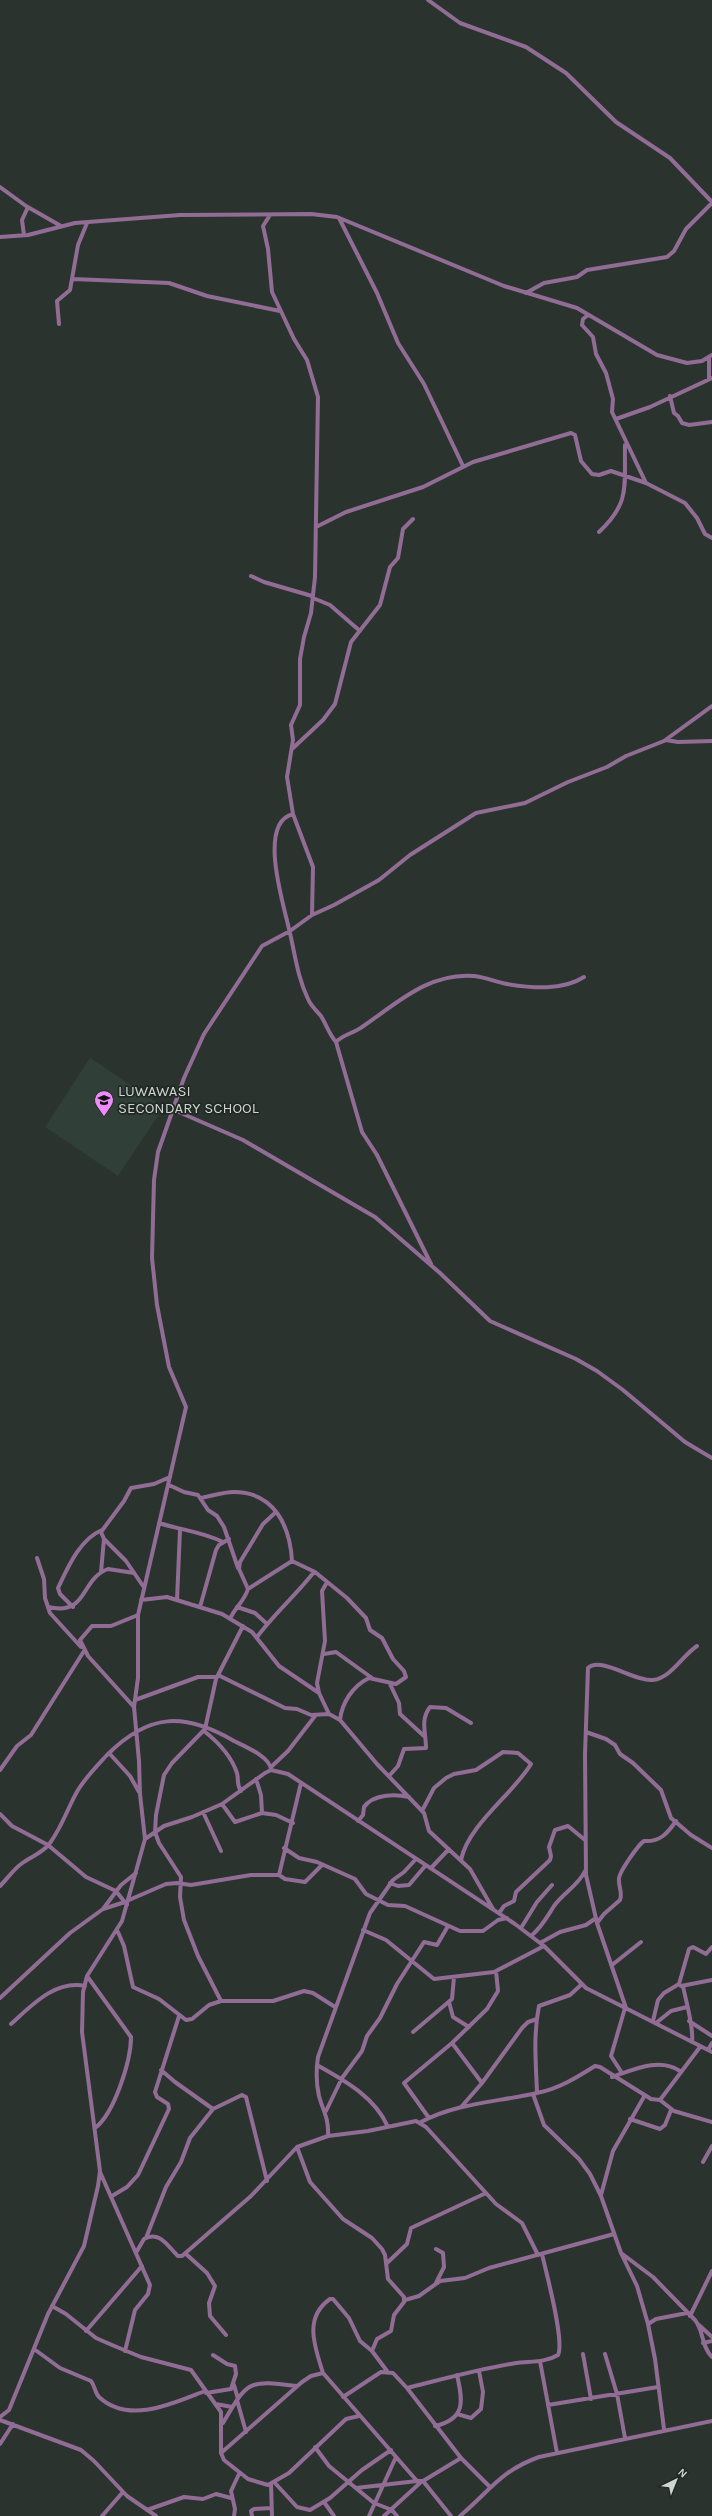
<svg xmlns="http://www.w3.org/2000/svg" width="712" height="2516" font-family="Karla,sans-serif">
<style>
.built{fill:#303f38}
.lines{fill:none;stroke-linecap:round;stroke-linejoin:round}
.street{stroke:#916d95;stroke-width:4}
.labels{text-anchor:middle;stroke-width:3.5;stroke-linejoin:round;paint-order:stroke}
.poi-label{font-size:15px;fill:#cfd4d2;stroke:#212925;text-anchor:start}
</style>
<rect width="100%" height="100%" fill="#2b332f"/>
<path class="built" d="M90,1058L164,1107L118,1176L45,1127Z"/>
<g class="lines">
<path class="street" d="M428,0L460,23L526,47L566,73L616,122L670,158L712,202
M0,187L26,206L61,226
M270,215L263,226L268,249L272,292L294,339L307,360L318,397L315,577L311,613L304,637L300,659V705L291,725L293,740L287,777L293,814L313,867L312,915
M339,218L377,293L398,343L424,384L463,466
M24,235L22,220L28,207
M0,237L28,235L75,223L180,215L311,214L337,217L504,286L577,308L657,355L687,363L702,361L712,355
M73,279L169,283L207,296L280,311
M526,293L544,283L577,277L587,270L667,257L674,251L686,229L712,203
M588,315L583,319L582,325L593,337L596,354L606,373L613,399L612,412L646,483L685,503L697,518L705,534L712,538
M59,324L57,301L70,290L78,245L87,223
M709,379V357
M670,396L674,413L678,416L682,423L689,425L712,422
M616,419L650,407L712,378
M316,527L346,512L423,487L473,462L571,433L575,435L581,461L592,474L599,475L611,471L646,483
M599,532C631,502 624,486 625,445
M251,576L264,582L312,596
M313,598L330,605L360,631
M666,740L678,742L712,741
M292,749L323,720L335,704L351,642L380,605L390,567L398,558L403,529L413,519
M293,814C257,823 284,905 289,929C295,953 297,976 308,999C311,1006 316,1010 321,1016C326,1024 329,1034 336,1042
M174,1110L243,1140L375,1217L440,1273L490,1321L576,1359L597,1371L623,1390L685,1442L712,1458
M431,1264L377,1155L362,1132L336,1042C342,1035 354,1033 362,1027C396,1004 429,972 474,976C485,977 496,982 507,984C532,988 562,991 584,977
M169,1485L184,1492L198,1495L208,1510L217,1516L224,1527L238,1568
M201,1498C212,1496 223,1492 234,1492C275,1492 290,1527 292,1561
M159,1523C181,1530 203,1532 223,1542
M37,1558L44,1579L45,1598L50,1613L81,1647
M101,1572L104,1539
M326,1584L322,1591L325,1641L317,1683L319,1693L329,1714
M143,1586L126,1561L104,1539L101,1532L124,1501L131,1488L154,1484L170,1477
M248,1589L292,1561L315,1572L347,1598L366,1618L370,1630L382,1638L393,1659L404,1671L406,1677L396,1684L369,1678C353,1686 342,1702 340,1720
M141,1600L167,1597L222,1614L252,1632L279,1666L319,1693
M177,1600L180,1530
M48,1607C89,1616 79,1580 108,1569L134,1573
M73,1607L60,1594L58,1588C68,1567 80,1539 102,1530
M200,1607L216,1550L219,1545L229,1539
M237,1607L255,1613L267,1624
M230,1619C235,1607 244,1602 248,1589L239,1569L240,1562L263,1524L276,1512
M257,1637C274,1614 296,1595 314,1572
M324,1654L336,1652L372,1678
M218,1675L285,1708L297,1709L311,1715L329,1714L340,1720L377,1764L424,1813L429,1831L470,1869L493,1909
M390,1684L399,1703L400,1714L424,1736
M135,1700L198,1677H217
M134,1707L88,1656L80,1640L92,1626H111L138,1615
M204,1731C218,1742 231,1755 237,1773C239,1780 236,1784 241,1791
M586,1732L606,1739L615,1745L620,1754L633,1763L661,1790L671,1818L691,1835L712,1848
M109,1753L130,1776L139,1792
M271,1767L288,1751L315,1716
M0,1770L17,1746L31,1735L84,1651
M389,1776L398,1766L404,1749L426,1748C426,1733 420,1720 430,1707L446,1708L471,1723
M256,1779L261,1795L262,1813
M301,1783L279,1875L285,1879L305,1882L322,1865
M222,1804L235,1822L262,1813L276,1815L293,1823
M422,1811L434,1788L446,1778L454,1774L476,1770L503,1752L518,1753L531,1764C513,1794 468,1825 461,1860
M203,1812L221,1851
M0,1814L12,1826L48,1845L86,1877L116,1891L127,1905
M358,1821L363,1815L364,1807C373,1794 395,1794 409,1797
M145,1839L140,1794L139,1761L134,1707L138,1678V1615L186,1407L169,1367L157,1305L152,1258L154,1180L158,1152L184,1078L204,1034L262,946L290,931L312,915L334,905L379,880L410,855L476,813L525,803L568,782L607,767L626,756L664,741L712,706
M284,1848L299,1858L317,1862L355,1879L366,1894L388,1905L405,1906L460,1931H483L498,1920L507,1918
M431,1868L449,1849
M390,1883L398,1886L409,1885L426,1865
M0,1886C7,1879 13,1870 21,1864C31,1856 42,1854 50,1843C62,1827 68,1807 78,1790C86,1777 97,1766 107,1755C149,1713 184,1712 234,1741C244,1746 271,1757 271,1770
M129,1900L166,1884L177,1883L191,1885L251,1875H279
M103,1909L125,1902
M499,1913L504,1906L514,1901L516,1892L550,1860L551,1856L549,1847L555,1830L568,1826L585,1840
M597,1923L604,1914L620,1900C623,1893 618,1886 619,1878C620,1871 638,1845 644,1841C660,1842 667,1834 676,1821
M521,1928L537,1902L552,1885
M363,1930L386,1940L434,1979L494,1972L544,1946
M118,1932L124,1946L133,1987L159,1999L186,2020L192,2019L209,2005L221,2001H273L304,1991L313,1993L335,2007
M531,1936C542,1927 547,1917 554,1906C563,1893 578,1886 585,1871
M540,1943L560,1932L586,1925L596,1918
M612,1965L641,1942
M87,1976L131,2037C131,2061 114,2114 95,2128
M681,1986L712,1980
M683,1986C686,2002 694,2027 692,2042
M0,1998L70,1933L103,1909L121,1885L136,1873
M221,2001L198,1956L184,1920L180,1897L181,1877L159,1843L155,1832L156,1815L164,1775L172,1763L205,1729L216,1679L243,1626
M449,2002L453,2017L469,2027
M626,2008L597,1923L586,1875L585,1754L588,1668C601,1656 635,1682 653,1680C671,1678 683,1655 697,1646
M653,2021L658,2000L664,1993L679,1984L689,1949L693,1947L706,1954L712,1947
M689,2021L712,2036
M656,2023L671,2011L687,2007
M11,2024C32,2005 55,1980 85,1986
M413,2032L452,1999L454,1977
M452,2043L482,2083
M708,2050L712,2043
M317,2065C344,2080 375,2097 388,2127
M161,2070L175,2082L213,2109L242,2095L246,2097L267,2181
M622,2073L611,2056L625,2008
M612,2077C633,2070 659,2057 680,2071
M537,2093C536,2064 533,2035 539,2006L570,1995L582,1984
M533,2094L544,2125L579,2159L590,2174L601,2196L621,2253L637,2286L648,2324L655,2359L664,2429
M660,2100L674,2111L712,2122
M462,2106L482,2083L522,2028L528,2022L537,2019
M326,2111L342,2078L362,2051L367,2036L380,2018L397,1984L424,1942L437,1945L448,1926
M429,2118L404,2083L452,2043L487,2009L498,1991L496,1971
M630,2119L660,2129L665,2125L671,2110
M421,2122C457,2103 497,2102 537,2093C558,2089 576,2078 595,2066L600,2067L651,2099L660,2100L700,2047
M328,2136C329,2118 323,2111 319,2096C316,2083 316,2070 318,2057L370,1913L393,1880L404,1872L416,1859
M297,2147L310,2182L343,2219L372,2238L382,2249L385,2255L388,2279L404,2297V2302L394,2315L391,2331L377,2339L372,2351
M703,2162L712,2146
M100,2172L150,2285L148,2294L135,2310L125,2351
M601,2195L613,2151L645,2095
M112,2196L127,2187L138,2175L169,2109L168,2104L157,2097L155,2092L179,2016
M146,2238L166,2187L181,2162L190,2138L213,2109
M137,2251L144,2239C160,2230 168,2247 178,2256H182L251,2196L297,2147L328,2136L368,2131L416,2121L426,2127L496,2204L522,2223L538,2255
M621,2253L653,2277L695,2320C704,2331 701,2346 712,2357
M186,2254L207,2273L215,2286L209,2303L210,2316L226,2335
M387,2263L407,2244L411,2228L486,2193
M436,2283L444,2267L443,2253L436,2249
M405,2300L419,2296L440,2281L465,2278L489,2268L614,2234
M52,2306L66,2314L96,2338L112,2345L141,2357L191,2370L221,2412V2453L224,2460L248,2479L268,2485L289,2473L346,2419L359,2416
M690,2316L712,2271
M648,2324L656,2319L687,2313
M699,2325L712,2337
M86,2331L142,2266
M703,2343L712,2341
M34,2349L60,2368L91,2381C95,2386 95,2393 99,2397C129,2425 174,2403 205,2391
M583,2354L591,2399
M605,2354L617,2394L625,2438
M540,2361L557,2453
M323,2373C315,2347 303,2318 330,2299H333L349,2318L360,2341L372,2351L387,2371
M234,2385L238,2399
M407,2388C443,2379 479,2369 516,2363C529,2361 545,2363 558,2355C565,2341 546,2272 542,2254
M206,2393L231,2389L236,2374L235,2366L227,2364L213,2355
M343,2397L381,2372L393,2373L407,2388L461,2458L490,2487
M237,2400L246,2432
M216,2404L232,2407
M548,2405L658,2387
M457,2414L471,2418L481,2409L483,2392L479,2371
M0,2417L9,2410L48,2314L84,2246L98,2186L100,2171L82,2032L83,1992L87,1976L122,1921L145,1839L164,1826L192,1817L222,1804L265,1773L271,1770L288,1774L515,1924L544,1946L586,1988L712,2052
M0,2420L81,2450L94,2461L127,2496L156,2516
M223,2423C248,2380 248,2380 297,2386
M435,2426C466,2419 463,2401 457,2375
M0,2444L13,2424
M315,2447L329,2466L374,2503L392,2510L397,2516
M221,2453L302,2382L311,2376L323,2373L417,2481H423L461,2458
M423,2481L451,2516
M275,2483L297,2507L310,2510L330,2498L362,2470L391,2450
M271,2484L272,2516
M356,2488L417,2481
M324,2502L334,2516
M147,2510L184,2497L203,2499L216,2494L231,2498
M102,2516L123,2492
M234,2516L235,2509L231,2491L239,2474
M252,2516L251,2511L254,2509L271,2508
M369,2516L396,2457
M384,2516L421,2482
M460,2516C490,2491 500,2471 539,2457L712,2421"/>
</g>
<defs>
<symbol id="school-pin" viewBox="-11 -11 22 30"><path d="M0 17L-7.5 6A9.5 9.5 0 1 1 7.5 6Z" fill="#ed8cf9" stroke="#212925"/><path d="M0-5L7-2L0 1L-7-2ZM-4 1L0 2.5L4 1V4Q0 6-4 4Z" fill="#111"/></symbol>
</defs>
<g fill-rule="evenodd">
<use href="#school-pin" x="93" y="1089" width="22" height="30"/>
</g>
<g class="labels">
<g class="poi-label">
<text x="118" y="1096">LUWAWASI<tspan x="118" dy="17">SECONDARY SCHOOL</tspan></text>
</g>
</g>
<g transform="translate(676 2480) rotate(43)" stroke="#212925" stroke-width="3" paint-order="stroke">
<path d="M0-3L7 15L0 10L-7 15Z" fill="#cfd4d2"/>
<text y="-6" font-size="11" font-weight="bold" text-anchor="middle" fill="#cfd4d2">N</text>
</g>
</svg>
